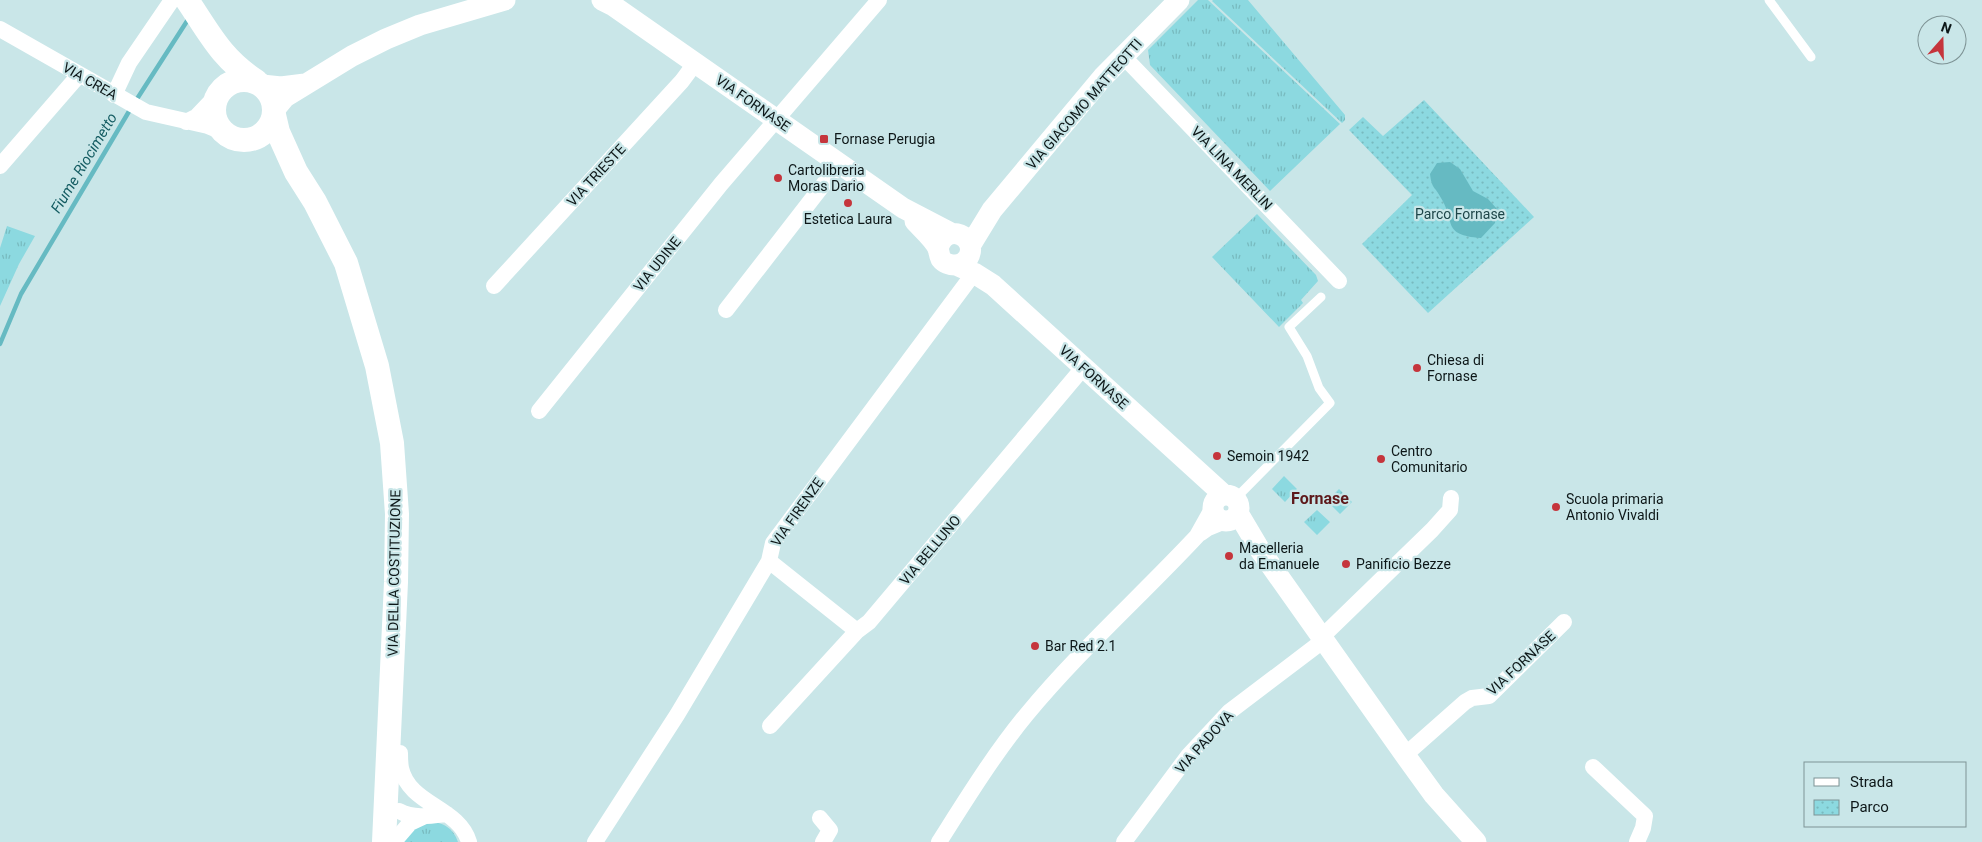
<svg xmlns="http://www.w3.org/2000/svg" width="1982" height="842" font-family="Roboto,sans-serif">
<style>
.grass{fill:url(#grass-tufts)}
.park{fill:url(#park-dots)}
.water{fill:#66bac2}
.lines{fill:none;stroke-linecap:round;stroke-linejoin:round}
.stream{stroke:#66bac2;stroke-width:4.5}
.service{stroke:#fff;stroke-width:9}
.minor{stroke:#fff;stroke-width:16}
.tertiary{stroke:#fff;stroke-width:21}
.secondary{stroke:#fff;stroke-width:24}
.poi-dot{fill:#c5353c;stroke:#c9e6e8;stroke-width:2}
.labels{text-anchor:middle;stroke-width:4.5;stroke-linejoin:round;paint-order:stroke}
.street-label{font-size:14px;fill:#0d1718;stroke:#c9e6e8}
.poi-label{font-size:14px;fill:#0d1718;stroke:#c9e6e8;text-anchor:start}
.park-label{font-size:14px;fill:#1e4649;stroke:#c9e6e8}
.water-label{font-size:15px;font-style:italic;fill:#145c62;stroke:#c9e6e8}
.quarter-label{font-size:16px;font-weight:bold;fill:#5d181a;stroke:#c9e6e8}
</style>
<defs>
<pattern id="grass-tufts" width="24" height="20" patternUnits="userSpaceOnUse" patternTransform="scale(1.25)"><rect width="24" height="20" fill="#8cd9e0"/><path d="M3 7l-1-3M5 7V3M7 7l1-3M15 17l-1-3M17 17v-4M19 17l1-3" fill="none" stroke="#78babf"/></pattern>
<pattern id="park-dots" width="8" height="8" patternUnits="userSpaceOnUse" patternTransform="scale(1.25)"><rect width="8" height="8" fill="#8cd9e0"/><path d="M2 2h.1M6 6h.1" fill="none" stroke="#78babf" stroke-width="1.8" stroke-linecap="round"/></pattern>
</defs>
<rect width="100%" height="100%" fill="#c9e6e8"/>
<path class="grass" d="M1198,0H1208L1340,124L1270,191L1150,65L1148,50Z
M1213,0H1248L1345,115V120L1342,123L1212,1Z
M1257,214L1316,275L1318,281L1301,300L1303,303L1279,327L1212,257Z
M7,226L35,236L19,264L0,306V248Z
M1284,476L1297,489L1285,502L1272,489Z
M1339,489L1352,502L1340,514L1327,501Z
M1317,510L1330,522L1317,535L1304,522Z
M429,821C443,823 453,827 458,842H402L408,830Z"/>
<path class="park" d="M1424,100L1534,217L1428,313L1362,244L1412,195L1349,130L1363,117L1383,136Z"/>
<path class="water" d="M1450,162L1460,169L1473,191L1488,199L1497,209L1495,223L1481,238C1441,235 1456,222 1441,198C1435,186 1432,190 1430,174L1437,163Z"/>
<g class="lines">
<path class="stream" d="M135,102L189,18
M0,344L21,294L131,108"/>
<path class="service" d="M1769,0L1811,57
M1236,498L1330,403L1319,388L1307,356L1289,327L1321,297"/>
<path class="minor" d="M0,29L146,112L208,126L225,133
M1123,56L1339,281
M114,95L129,63L172,0
M186,122L196,117L217,95
M0,166L79,75
M494,286L682,81L696,62
M726,310L840,163
M539,411L721,184L879,0
M1201,533L1208,528L1225,521
M769,561L857,631
M1320,636L1329,630L1432,530L1450,510L1451,498
M770,726L857,631L869,622L1083,368
M400,753C400,758 400,763 401,768C409,805 459,807 469,842
M1405,755L1465,702L1472,698L1489,696L1564,622
M1593,767L1645,816L1643,828L1637,842
M399,811C413,819 431,816 447,814
M820,818L830,830L823,842
M398,837L410,823L425,816
M595,842L677,715L769,561L773,543L974,273
M939,842C967,798 994,754 1027,714C1079,651 1141,596 1197,536L1212,509
M1124,842L1188,756L1229,712L1324,640"/>
<path class="tertiary" d="M602,0L612,5L903,208L951,233
M262,85L281,87L305,84
M275,109L285,97L352,56L386,39L420,25L505,0
M915,221C922,229 933,238 938,248C939,251 939,255 941,259C944,263 950,265 955,265C960,265 965,262 968,258C980,237 945,220 938,249
M970,246L992,210L1103,77L1179,0
M956,265L974,273L993,285L1223,494
M1213 508a13 13 0 1 1 26 0a13 13 0 1 1-26 0Z
M1238,513L1260,550L1405,755L1434,795L1476,842"/>
<path class="secondary" d="M187,0C210,34 221,58 256,81
M214 110a30 30 0 1 1 60 0a30 30 0 1 1-60 0Z
M274,115L278,132L296,172L315,202L346,263L377,366L392,443L397,514L396,582L384,842"/>
</g>
<g class="poi-dot">
<rect x="819" y="134" width="10" height="10" rx="2.5"/>
<circle cx="778" cy="178" r="5"/>
<circle cx="848" cy="203" r="5"/>
<circle cx="1417" cy="368" r="5"/>
<circle cx="1217" cy="456" r="5"/>
<circle cx="1381" cy="459" r="5"/>
<circle cx="1556" cy="507" r="5"/>
<circle cx="1229" cy="556" r="5"/>
<circle cx="1346" cy="564" r="5"/>
<circle cx="1035" cy="646" r="5"/>
</g>
<g class="labels">
<g class="street-label">
<text transform="translate(90 81) rotate(30)" y="5">VIA CREA</text>
<text transform="translate(753 103) rotate(35)" y="5">VIA FORNASE</text>
<text transform="translate(1084 104) rotate(-49)" y="5">VIA GIACOMO MATTEOTTI</text>
<text transform="translate(1232 168) rotate(46)" y="5">VIA LINA MERLIN</text>
<text transform="translate(596 175) rotate(-47)" y="5">VIA TRIESTE</text>
<text transform="translate(657 264) rotate(-51)" y="5">VIA UDINE</text>
<text transform="translate(1094 377) rotate(42)" y="5">VIA FORNASE</text>
<text transform="translate(797 512) rotate(-55)" y="5">VIA FIRENZE</text>
<text transform="translate(930 550) rotate(-50)" y="5">VIA BELLUNO</text>
<text transform="translate(394 573) rotate(-89)" y="5">VIA DELLA COSTITUZIONE</text>
<text transform="translate(1521 663) rotate(-43)" y="5">VIA FORNASE</text>
<text transform="translate(1204 742) rotate(-48)" y="5">VIA PADOVA</text>
</g>
<g class="poi-label">
<text x="834" y="144">Fornase Perugia</text>
<text x="788" y="175">Cartolibreria<tspan x="788" dy="16">Moras Dario</tspan></text>
<text x="848" y="224" text-anchor="middle">Estetica Laura</text>
<text x="1427" y="365">Chiesa di<tspan x="1427" dy="16">Fornase</tspan></text>
<text x="1391" y="456">Centro<tspan x="1391" dy="16">Comunitario</tspan></text>
<text x="1227" y="461">Semoin 1942</text>
<text x="1566" y="504">Scuola primaria<tspan x="1566" dy="16">Antonio Vivaldi</tspan></text>
<text x="1239" y="553">Macelleria<tspan x="1239" dy="16">da Emanuele</tspan></text>
<text x="1356" y="569">Panificio Bezze</text>
<text x="1045" y="651">Bar Red 2.1</text>
</g>
<g class="park-label">
<text x="1460" y="219">Parco Fornase</text>
</g>
<g class="water-label">
<text transform="translate(84 163) rotate(-59)" y="5">Fiume Riocimetto</text>
</g>
<g class="quarter-label">
<text x="1320" y="504">Fornase</text>
</g>
</g>
<rect x="1804" y="762" width="162" height="65" fill="#c9e6e8" stroke="#7e9395"/>
<rect x="1814" y="778" width="25" height="8" fill="#ffffff" stroke="#7e9395"/>
<text x="1850" y="787" font-size="15" fill="#0d1718">Strada</text>
<rect x="1814" y="800" width="25" height="15" fill="url(#park-dots)" stroke="#7e9395"/>
<text x="1850" y="812" font-size="15" fill="#0d1718">Parco</text>
<g transform="translate(1942 40) rotate(20)"><circle r="24" fill="#c9e6e8" stroke="#7e9395"/>
<path d="M0-4L9 19L0 12L-9 19Z" fill="#c5353c"/>
<text y="-8" font-size="14" font-weight="bold" text-anchor="middle" fill="#0d1718">N</text>
</g>
</svg>
